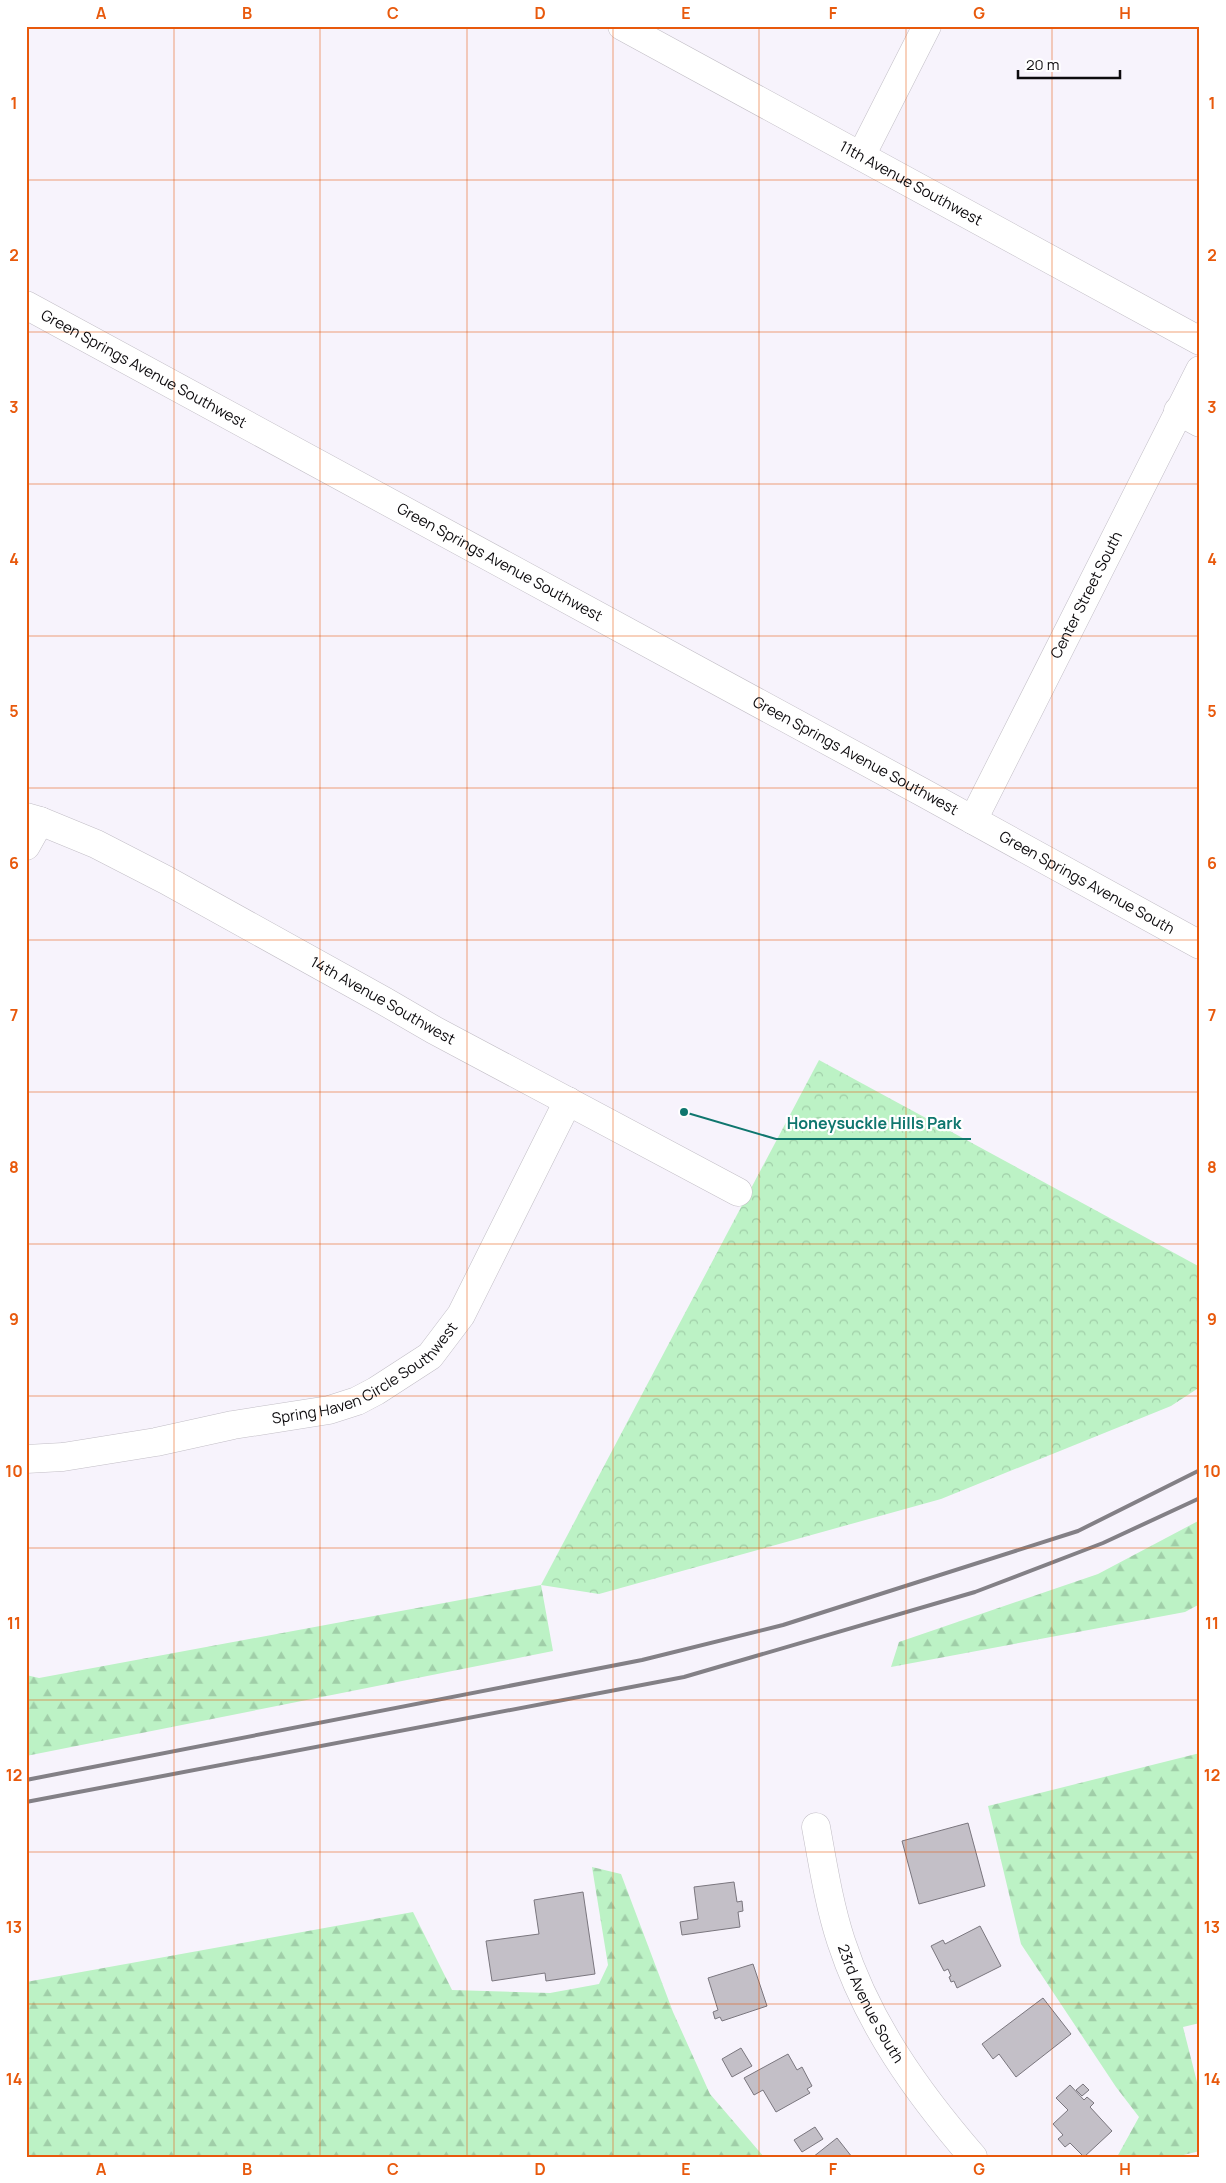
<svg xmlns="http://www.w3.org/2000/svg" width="1226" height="2183" font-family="Manrope,sans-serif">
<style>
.forest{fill:url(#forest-firs)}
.park{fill:url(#park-crowns)}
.building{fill:#c3bfc7;stroke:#7a767e}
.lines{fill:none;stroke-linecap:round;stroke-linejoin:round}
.minor-casing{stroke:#c2bec6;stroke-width:29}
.tertiary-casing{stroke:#c2bec6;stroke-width:29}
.secondary-casing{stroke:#c2bec6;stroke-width:29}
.minor{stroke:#fff;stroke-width:28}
.tertiary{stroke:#fff;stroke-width:28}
.secondary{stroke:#fff;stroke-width:28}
.rail{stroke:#838086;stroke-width:4}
.grid{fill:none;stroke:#e8590c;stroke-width:1;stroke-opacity:0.55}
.labels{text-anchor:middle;stroke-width:4.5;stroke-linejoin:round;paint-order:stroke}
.street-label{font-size:15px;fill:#0d0b0e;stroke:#fff}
.leader{fill:none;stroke:#0f766e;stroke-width:2}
.callout-dot{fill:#0f766e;stroke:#fff;stroke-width:2}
.callout-label{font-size:16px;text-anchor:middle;font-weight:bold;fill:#0f766e;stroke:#fff;stroke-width:4.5;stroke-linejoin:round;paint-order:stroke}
.neatline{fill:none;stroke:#e8590c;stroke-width:2}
.grid-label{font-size:16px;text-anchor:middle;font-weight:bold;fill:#e8590c}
</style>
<defs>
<pattern id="forest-firs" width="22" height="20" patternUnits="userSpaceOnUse" patternTransform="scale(1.25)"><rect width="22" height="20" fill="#bcf2c5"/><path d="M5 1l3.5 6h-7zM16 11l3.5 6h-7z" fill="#a0cea8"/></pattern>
<pattern id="park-crowns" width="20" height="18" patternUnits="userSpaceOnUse" patternTransform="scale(1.25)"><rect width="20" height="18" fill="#bcf2c5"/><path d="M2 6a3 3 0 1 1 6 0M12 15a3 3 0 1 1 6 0" fill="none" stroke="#a0cea8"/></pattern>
</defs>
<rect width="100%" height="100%" fill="#f7f3fc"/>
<path class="forest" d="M1200,1520V1604L1185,1612L891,1667L899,1642L1098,1574Z
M541,1585L553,1651L26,1756V1675L39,1678Z
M1200,1753V2023L1183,2027L1197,2082L1200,2084V2151L1175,2157H1117L1139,2117L1116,2087L1021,1944L988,1806Z
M592,1867L621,1874L673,2012L710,2094L764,2157H26V1982L413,1912L452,1990L550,1993L599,1984L608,1965Z"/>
<path class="park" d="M819,1060L1200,1267V1387L1171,1406L941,1499L599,1594L541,1585Z"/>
<path class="building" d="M968,1823L985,1886L919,1904L902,1841Z
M734,1882L737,1902L742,1901L743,1911L738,1912L740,1927L682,1935L680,1922L698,1919L694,1887Z
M583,1892L595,1974L546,1981L545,1973L492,1981L486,1941L539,1934L534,1900Z
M980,1926L1001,1966L957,1988L954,1981L951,1982L949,1977L951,1976L948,1969L944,1971L931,1946L943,1940L945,1944Z
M753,1964L767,2006L722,2021L720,2017L715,2019L713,2012L718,2010L708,1978Z
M1043,1998L1071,2034L1016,2077L999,2054L993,2059L982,2044Z
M741,2048L752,2066L732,2077L722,2059Z
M788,2054L797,2070L802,2067L812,2086L807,2089L810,2093L776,2112L763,2090L754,2095L744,2078Z
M1083,2084L1089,2090L1082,2096L1076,2090Z
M1070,2085L1084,2100L1087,2097L1094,2103L1090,2107L1112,2131L1084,2157L1070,2143L1065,2147L1058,2139L1063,2135L1053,2124L1068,2110L1056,2098Z
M815,2127L823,2139L802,2152L794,2140Z
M837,2138L852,2157H813Z"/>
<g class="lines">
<defs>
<g id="minor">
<path id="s1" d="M622,26L1200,341"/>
<path d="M861,156L927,26"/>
<path d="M1178,411L1200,423"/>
<path id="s2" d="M26,817L40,821L96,844L166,880L384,1001L434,1030L738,1192"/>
<path d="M26,846L40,821"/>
<path id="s3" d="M26,1459L63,1457L156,1442L233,1425L329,1410L357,1401L376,1391L430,1356L461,1315L568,1101"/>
<path id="s4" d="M816,1827C823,1865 829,1904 841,1941C868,2024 917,2092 973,2157"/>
</g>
<g id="tertiary">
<path id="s5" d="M973,820L1200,370"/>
</g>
<g id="secondary">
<path id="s6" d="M26,305L922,792L1200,945"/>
</g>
</defs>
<use href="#minor" class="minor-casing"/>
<use href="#tertiary" class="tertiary-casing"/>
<use href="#secondary" class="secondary-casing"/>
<use href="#minor" class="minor"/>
<use href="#tertiary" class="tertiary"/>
<use href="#secondary" class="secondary"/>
<path class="rail" d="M26,1780L642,1660L783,1625L1078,1531L1200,1470
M26,1802L684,1677L975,1592L1103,1543L1200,1498"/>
</g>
<path class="grid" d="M174,26V2157M320,26V2157M467,26V2157M613,26V2157M759,26V2157M906,26V2157M1052,26V2157M26,180H1200M26,332H1200M26,484H1200M26,636H1200M26,788H1200M26,940H1200M26,1092H1200M26,1244H1200M26,1396H1200M26,1548H1200M26,1700H1200M26,1852H1200M26,2004H1200"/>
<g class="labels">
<g class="street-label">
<text dy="5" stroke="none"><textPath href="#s1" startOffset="329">11th Avenue Southwest</textPath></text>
<text dy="5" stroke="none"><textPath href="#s6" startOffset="134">Green Springs Avenue Southwest</textPath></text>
<text dy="5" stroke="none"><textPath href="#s6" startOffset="539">Green Springs Avenue Southwest</textPath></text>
<text dy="5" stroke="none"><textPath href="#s5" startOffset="252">Center Street South</textPath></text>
<text dy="5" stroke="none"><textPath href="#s6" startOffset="944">Green Springs Avenue Southwest</textPath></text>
<text dy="5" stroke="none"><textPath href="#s6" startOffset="1208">Green Springs Avenue South</textPath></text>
<text dy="5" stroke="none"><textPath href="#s2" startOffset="402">14th Avenue Southwest</textPath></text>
<text dy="5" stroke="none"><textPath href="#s3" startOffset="356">Spring Haven Circle Southwest</textPath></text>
<text dy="5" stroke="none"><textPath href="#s4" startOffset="186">23rd Avenue South</textPath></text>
</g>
</g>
<path class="leader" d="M684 1112L776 1139H971"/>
<circle class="callout-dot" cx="684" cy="1112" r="5"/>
<g class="callout-label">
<text x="874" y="1129">Honeysuckle Hills Park</text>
</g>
<rect width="1226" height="2183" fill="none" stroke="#ffffff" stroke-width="55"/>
<path d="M1018 70v8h102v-8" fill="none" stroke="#0d0b0e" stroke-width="2.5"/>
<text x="1026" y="70" font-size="15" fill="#0d0b0e" stroke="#ffffff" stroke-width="4" paint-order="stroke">20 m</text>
<rect x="28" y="28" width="1170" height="2128" class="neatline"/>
<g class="grid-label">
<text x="101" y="19">A</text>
<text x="247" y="19">B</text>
<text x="393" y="19">C</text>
<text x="540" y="19">D</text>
<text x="686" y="19">E</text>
<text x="833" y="19">F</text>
<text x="979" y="19">G</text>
<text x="1125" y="19">H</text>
<text x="14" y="109">1</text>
<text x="1212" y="109">1</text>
<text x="14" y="261">2</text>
<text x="1212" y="261">2</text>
<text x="14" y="413">3</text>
<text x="1212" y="413">3</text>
<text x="14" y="565">4</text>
<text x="1212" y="565">4</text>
<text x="14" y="717">5</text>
<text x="1212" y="717">5</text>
<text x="14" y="869">6</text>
<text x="1212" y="869">6</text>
<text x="14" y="1021">7</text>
<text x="1212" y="1021">7</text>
<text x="14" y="1173">8</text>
<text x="1212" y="1173">8</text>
<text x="14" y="1325">9</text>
<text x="1212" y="1325">9</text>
<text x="14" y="1477">10</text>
<text x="1212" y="1477">10</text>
<text x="14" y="1629">11</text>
<text x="1212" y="1629">11</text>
<text x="14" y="1781">12</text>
<text x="1212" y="1781">12</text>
<text x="14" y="1933">13</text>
<text x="1212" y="1933">13</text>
<text x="14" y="2085">14</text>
<text x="1212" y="2085">14</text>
<text x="101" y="2175">A</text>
<text x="247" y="2175">B</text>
<text x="393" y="2175">C</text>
<text x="540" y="2175">D</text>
<text x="686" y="2175">E</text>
<text x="833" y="2175">F</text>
<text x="979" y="2175">G</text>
<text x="1125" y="2175">H</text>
</g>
</svg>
